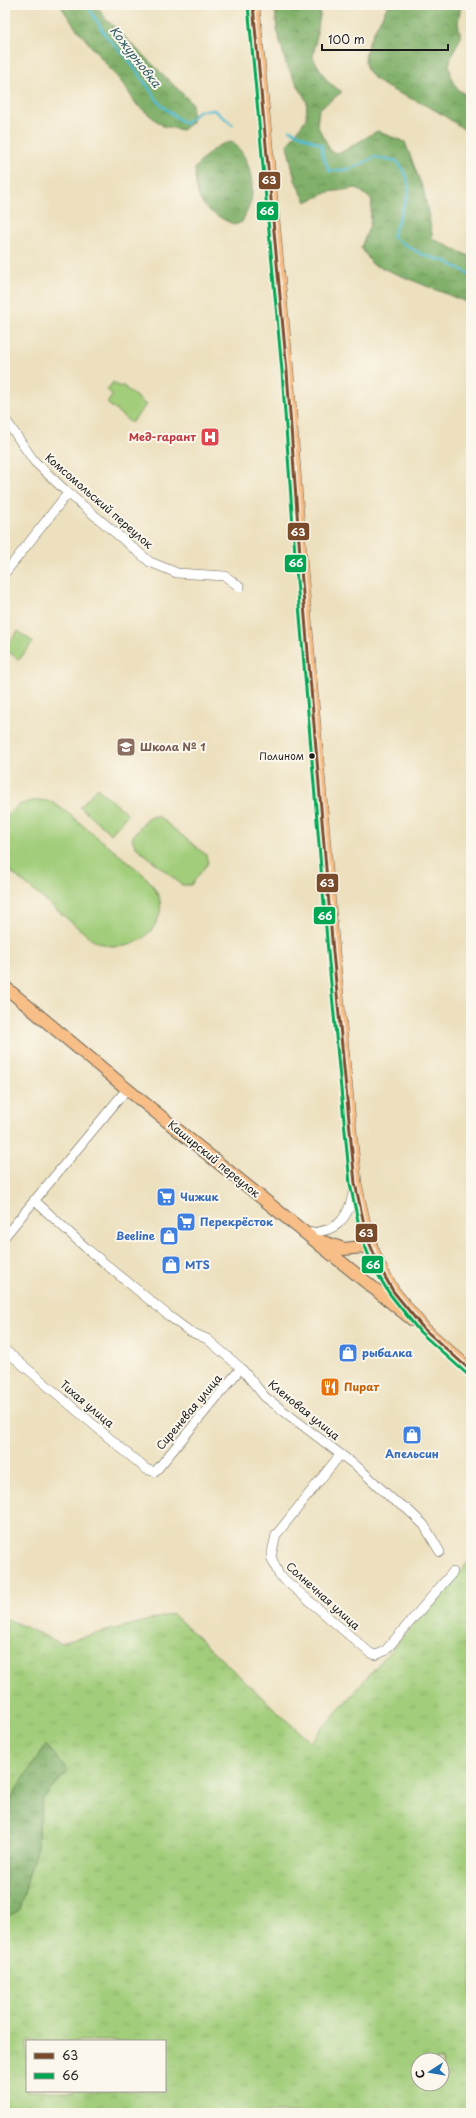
<svg xmlns="http://www.w3.org/2000/svg" width="476" height="2118" font-family="'Playpen Sans',sans-serif">
<style>
.grass{fill:url(#grass-tufts);stroke:#5f744b;fill-rule:evenodd}
.forest{fill:url(#forest-crowns);stroke:#4e6643}
.park{fill:#a2cd7a;stroke:#5f744b}
.lines{fill:none;stroke-linecap:round;stroke-linejoin:round}
.stream{stroke:#54bcd2;stroke-width:2.5}
.minor-casing{stroke:#656155;stroke-width:10}
.major-casing{stroke:#656155;stroke-width:14}
.highway-casing{stroke:#656155;stroke-width:14}
.minor{stroke:#fff;stroke-width:9}
.major{stroke:#f7be87;stroke-width:12}
.highway{stroke:#f7be87;stroke-width:13}
.bus-1-casing{stroke:#fbf7ec;stroke-width:6}
.bus-2-casing{stroke:#fbf7ec;stroke-width:6}
.bus-1{stroke:#7a4b2a;stroke-width:3}
.bus-2{stroke:#00a651;stroke-width:3}
.bus-dot{fill:#1c1c1c;stroke:#fbf7ec;stroke-width:1.5}
.labels{text-anchor:middle;stroke-width:4;stroke-linejoin:round;paint-order:stroke}
.bus-label{font-size:10px;fill:#1c1c1c;stroke:#fbf7ec;text-anchor:end}
.health-label{font-size:11px;font-weight:bold;fill:#be3a42;stroke:#fbf7ec;text-anchor:end}
.street-label{font-size:11px;fill:#1c1c1c;stroke:#fbf7ec}
.education-label{font-size:11px;font-weight:bold;fill:#785e54;stroke:#fbf7ec;text-anchor:start}
.shop-label{font-size:11px;font-weight:bold;fill:#366cbe;stroke:#fbf7ec;text-anchor:start}
.food-label{font-size:11px;font-weight:bold;fill:#c56008;stroke:#fbf7ec;text-anchor:start}
.water-label{font-size:12px;font-style:italic;fill:#325c65;stroke:#fbf7ec}
.line-badge{stroke:#fbf7ec;stroke-width:1.5}
.badge-label{font-size:11px;text-anchor:middle;font-weight:bold;fill:#fff}
</style>
<defs>
<pattern id="grass-tufts" width="24" height="20" patternUnits="userSpaceOnUse"><rect width="24" height="20" fill="#a2cd7a"/><path d="M3 7l-1-3M5 7V3M7 7l1-3M15 17l-1-3M17 17v-4M19 17l1-3" fill="none" stroke="#8baf69"/></pattern>
<pattern id="forest-crowns" width="20" height="18" patternUnits="userSpaceOnUse"><rect width="20" height="18" fill="#81b06a"/><path d="M2 6a3 3 0 1 1 6 0M12 15a3 3 0 1 1 6 0" fill="none" stroke="#698e56"/></pattern>
</defs>
<rect width="100%" height="100%" fill="#fbf7ec"/>
<filter id="ink" filterUnits="userSpaceOnUse"><feTurbulence type="fractalNoise" baseFrequency=".025" numOctaves="2"/><feDisplacementMap in="SourceGraphic" scale="8" xChannelSelector="R" yChannelSelector="G"/><feConvolveMatrix kernelMatrix="1 2 1 2 8 2 1 2 1" color-interpolation-filters="sRGB"/></filter>
<filter id="wash" filterUnits="userSpaceOnUse"><feTurbulence type="fractalNoise" baseFrequency=".012" numOctaves="4" result="noise"/><feDisplacementMap in="SourceGraphic" scale="16" xChannelSelector="R" yChannelSelector="G"/><feGaussianBlur stdDeviation="0.9" result="paint"/><feColorMatrix in="noise" values="0 0 0 0 0 0 0 0 0 0 0 0 0 0 0 0 0 1.4 0 .05"/><feComposite in="paint" operator="in"/></filter>
<g filter="url(#wash)">
<rect width="100%" height="100%" fill="#ece0be"/>
<path class="grass" d="M471,1559V2113H5V1918L19,1910L37,1846L42,1800L68,1770L5,1821V1618L60,1643L173,1614L310,1742ZM27,2041H165V2091H27ZM418,2060H442V2084H418Z"/>
<path class="forest" d="M60,5H97L105,18L192,103V122L182,130L163,126L137,105L123,84L75,27Z
M275,5H320L321,9L313,58L328,82L342,92L319,109L317,125L332,153L342,152L377,131L405,142L424,192L433,239L471,257V304L372,264L361,247L370,225L372,200L357,188L329,192L306,202L295,180L287,145L306,119L307,102L286,64L277,30Z
M388,5H461L458,23L461,37L452,54L449,65L452,79L457,89L471,98V134C457,125 442,113 427,106C411,97 365,84 365,61C365,42 380,22 388,5Z
M233,142C248,156 255,180 251,201C249,208 245,215 242,222L235,225C204,210 195,204 195,168C207,155 215,143 233,142Z
M46,1745L68,1770L42,1800L37,1846L19,1910L5,1918V1821L12,1796Z"/>
<path class="park" d="M113,382L120,387L122,385L146,405L131,423L107,403L113,395L107,390Z
M18,631L33,642L19,660L5,649Z
M97,788L128,814L111,834L80,807Z
M36,800L50,801L64,810L144,875C151,883 157,890 160,901C164,922 144,944 124,946C113,948 103,944 94,941L11,872L5,864V817L19,805Z
M158,816L206,855L208,863L191,885H182L135,846L132,838L148,817Z"/>
<g class="lines">
<path class="stream" d="M87,5L106,36L128,59L161,105L185,124L199,111L214,110L233,125
M290,130L322,145V153L329,171L351,169L375,157L397,161L407,177L409,192L392,237L423,255L445,261L471,275"/>
</g>
</g>
<g filter="url(#ink)">
<g class="lines">
<defs>
<path id="minor" d="M5,419L34,461L68,493L150,562L177,573L225,576L240,587
M5,573L68,493
M34,1200L86,1248L169,1316L189,1331L207,1339L241,1368L265,1397L360,1469L393,1500L406,1508L424,1525L440,1552
M304,1233C337,1233 349,1220 354,1188
M5,1236L127,1089
M5,1350L146,1469L155,1472L241,1368
M340,1455L276,1535L271,1557L279,1575L370,1653L376,1655L385,1651L453,1572"/>
<path id="major" d="M5,987L127,1089L413,1320
M320,1241L344,1249L371,1246"/>
<path id="highway" d="M253,5L287,371L301,569L333,952L355,1183L367,1237L379,1266L393,1291L424,1329L471,1371"/>
</defs>
<use href="#minor" class="minor-casing"/>
<use href="#major" class="major-casing"/>
<use href="#highway" class="highway-casing"/>
<use href="#minor" class="minor"/>
<use href="#major" class="major"/>
<use href="#highway" class="highway"/>
<defs>
<path id="bus-1" d="M253,5L287,371L301,569L333,952L355,1183L367,1237L379,1266L393,1291L424,1329L471,1371"/>
<path id="bus-2" d="M248,5L282,371L296,569L328,952L350,1184L362,1239L374,1268L389,1293L420,1332L468,1375"/>
</defs>
<use href="#bus-1" class="bus-1-casing"/>
<use href="#bus-2" class="bus-2-casing"/>
<use href="#bus-1" class="bus-1"/>
<use href="#bus-2" class="bus-2"/>
</g>
</g>
<defs>
<symbol id="hospital-square" viewBox="-11 -11 22 22"><rect x="-9" y="-9" width="18" height="18" rx="4" fill="#e0444e" stroke="#fbf7ec"/><path d="M-5-5h3v3.5h4V-5h3V5h-3V1.5h-4V5h-3Z" fill="#fff"/></symbol>
<symbol id="school-square" viewBox="-11 -11 22 22"><rect x="-9" y="-9" width="18" height="18" rx="4" fill="#8d6e63" stroke="#fbf7ec"/><path d="M0-5L7-2L0 1L-7-2ZM-4 1L0 2.5L4 1V4Q0 6-4 4Z" fill="#fff"/></symbol>
<symbol id="supermarket-square" viewBox="-11 -11 22 22"><rect x="-9" y="-9" width="18" height="18" rx="4" fill="#3f7fe0" stroke="#fbf7ec"/><path d="M-6-5.5h2.5l.6 2H6L4.5 2H-2.5L-4.4-4H-6ZM-1.5 3.2a1.3 1.3 0 1 0 .1 0ZM3 3.2a1.3 1.3 0 1 0 .1 0Z" fill="#fff"/></symbol>
<symbol id="shop-square" viewBox="-11 -11 22 22"><rect x="-9" y="-9" width="18" height="18" rx="4" fill="#3f7fe0" stroke="#fbf7ec"/><path d="M-5-2.5h2.3a2.7 3.5 0 0 1 5.4 0H5L5.5 6h-11ZM-1.5-2.5h3a1.5 2.3 0 0 0-3 0Z" fill="#fff"/></symbol>
<symbol id="restaurant-square" viewBox="-11 -11 22 22"><rect x="-9" y="-9" width="18" height="18" rx="4" fill="#e8710a" stroke="#fbf7ec"/><path d="M-5-6h1v4h1v-4h1v4h1v-4h1v5L-1.5 .5V6h-2V.5L-5-1ZM5-6V6H3V1.5H1.5Q1.5-4 5-6Z" fill="#fff"/></symbol>
</defs>
<g fill-rule="evenodd">
<use href="#hospital-square" x="199" y="426" width="22" height="22"/>
<use href="#school-square" x="115" y="736" width="22" height="22"/>
<use href="#supermarket-square" x="155" y="1186" width="22" height="22"/>
<use href="#supermarket-square" x="175" y="1211" width="22" height="22"/>
<use href="#shop-square" x="158" y="1225" width="22" height="22"/>
<use href="#shop-square" x="160" y="1254" width="22" height="22"/>
<use href="#shop-square" x="337" y="1342" width="22" height="22"/>
<use href="#restaurant-square" x="319" y="1376" width="22" height="22"/>
<use href="#shop-square" x="401" y="1424" width="22" height="22"/>
</g>
<circle class="bus-dot" cx="312" cy="756" r="3.5"/>
<g class="labels">
<g class="bus-label">
<text x="304" y="760">Полином</text>
</g>
<g class="health-label">
<text x="196" y="441">Мед-гарант</text>
</g>
<g class="street-label">
<text transform="translate(99 501) rotate(41)" y="4">Комсомольский переулок</text>
<text transform="translate(214 1159) rotate(39)" y="4">Каширский переулок</text>
<text transform="translate(87 1404) rotate(40)" y="4">Тихая улица</text>
<text transform="translate(304 1410) rotate(39)" y="4">Кленовая улица</text>
<text transform="translate(189 1412) rotate(-50)" y="4">Сиреневая улица</text>
<text transform="translate(323 1596) rotate(42)" y="4">Солнечная улица</text>
</g>
<g class="education-label">
<text x="140" y="751">Школа № 1</text>
</g>
<g class="shop-label">
<text x="180" y="1201">Чижик</text>
<text x="200" y="1226">Перекрёсток</text>
<text x="155" y="1240" text-anchor="end">Beeline</text>
<text x="185" y="1269">MTS</text>
<text x="362" y="1357">рыбалка</text>
<text x="412" y="1458" text-anchor="middle">Апельсин</text>
</g>
<g class="food-label">
<text x="344" y="1391">Пират</text>
</g>
<g class="water-label">
<text transform="translate(135 57) rotate(52)" y="4">Кожурновка</text>
</g>
</g>
<g class="line-badge">
<rect x="258" y="171" width="23" height="19" rx="4" fill="#7a4b2a"/>
<rect x="256" y="201" width="23" height="20" rx="4" fill="#00a651"/>
<rect x="287" y="522" width="23" height="19" rx="4" fill="#7a4b2a"/>
<rect x="284" y="554" width="23" height="19" rx="4" fill="#00a651"/>
<rect x="316" y="873" width="23" height="20" rx="4" fill="#7a4b2a"/>
<rect x="313" y="906" width="23" height="19" rx="4" fill="#00a651"/>
<rect x="355" y="1223" width="23" height="20" rx="4" fill="#7a4b2a"/>
<rect x="361" y="1255" width="23" height="19" rx="4" fill="#00a651"/>
</g>
<g class="badge-label">
<text x="269" y="184">63</text>
<text x="267" y="215">66</text>
<text x="298" y="536">63</text>
<text x="296" y="567">66</text>
<text x="327" y="887">63</text>
<text x="325" y="920">66</text>
<text x="366" y="1237">63</text>
<text x="373" y="1269">66</text>
</g>
<rect width="476" height="2118" fill="none" stroke="#fbf7ec" stroke-width="20"/>
<rect x="26" y="2040" width="140" height="52" fill="#fbf7ec" stroke="#a29f99"/>
<rect x="34" y="2053" width="20" height="6" fill="#7a4b2a" stroke="#a29f99"/>
<text x="62" y="2060" font-size="12" fill="#1c1c1c">63</text>
<rect x="34" y="2073" width="20" height="6" fill="#00a651" stroke="#a29f99"/>
<text x="62" y="2080" font-size="12" fill="#1c1c1c">66</text>
<g transform="translate(430 2072) rotate(258)"><circle r="19" fill="#fbf7ec" stroke="#a29f99"/>
<path d="M0-3L7 15L0 10L-7 15Z" fill="#1f6fb2"/>
<text y="-6" font-size="11" font-weight="bold" text-anchor="middle" fill="#1c1c1c">С</text>
</g>
<path d="M322 44v6h126v-6" fill="none" stroke="#1c1c1c" stroke-width="2"/>
<text x="328" y="44" font-size="12" fill="#1c1c1c" stroke="#fbf7ec" stroke-width="3" paint-order="stroke">100 m</text>
</svg>
